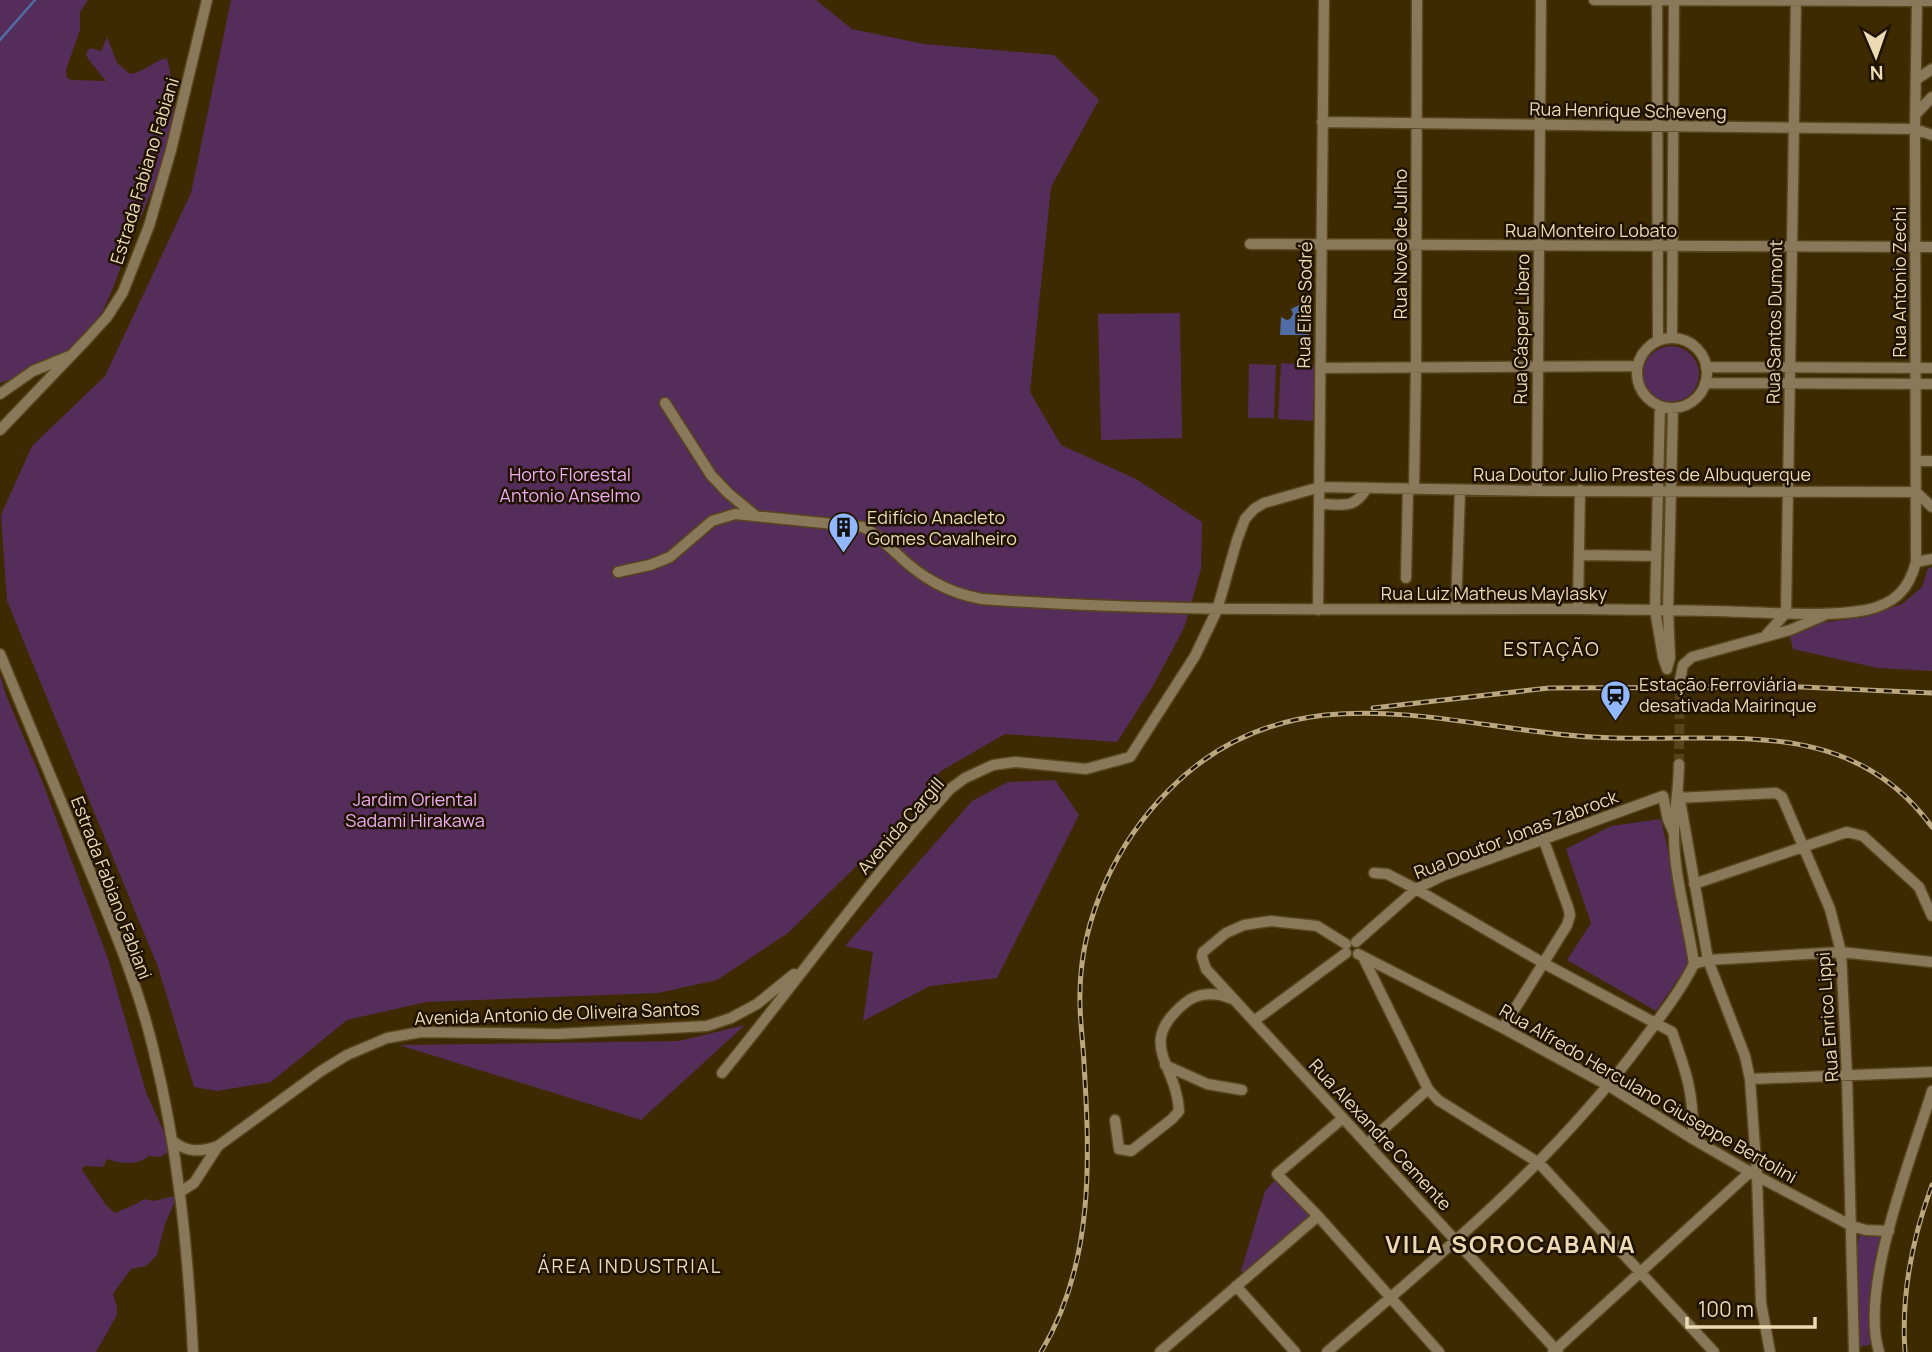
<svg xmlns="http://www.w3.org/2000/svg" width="1932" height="1352" font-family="Manrope,sans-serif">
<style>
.green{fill:#552d5a}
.water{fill:#506ca4}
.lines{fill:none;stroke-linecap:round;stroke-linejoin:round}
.stream{stroke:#506ca4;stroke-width:2.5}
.minor-tunnel{stroke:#57441b;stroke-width:10;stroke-dasharray:10 5;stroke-linecap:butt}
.minor-casing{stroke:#59461d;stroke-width:13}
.minor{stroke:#89795a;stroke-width:10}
.rail-casing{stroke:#baa780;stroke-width:5}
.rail{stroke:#1f1300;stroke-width:2.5;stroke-dasharray:8;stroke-linecap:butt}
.labels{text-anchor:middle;stroke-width:5;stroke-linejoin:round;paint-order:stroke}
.street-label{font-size:18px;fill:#edd9b4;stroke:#1f1300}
.park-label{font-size:18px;fill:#efabf6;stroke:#1f1300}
.poi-label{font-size:18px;fill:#edd9b4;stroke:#1f1300;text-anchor:start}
.neighbourhood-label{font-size:19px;letter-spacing:2px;fill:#edd9b4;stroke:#1f1300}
.district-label{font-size:24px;font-weight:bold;letter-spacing:2px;fill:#edd9b4;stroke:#1f1300}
</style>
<rect width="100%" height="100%" fill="#3d2a00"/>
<path class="green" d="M0,0H88L80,12V30L66,70L67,78L72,80L106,81L88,59L86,53L90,48L101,51L107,37L117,63L130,74C145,72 153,61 167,58C170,73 175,90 174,105C170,153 149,199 130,242C117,274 109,311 84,337C68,355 22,376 0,383Z
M231,0H816L852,29L924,44L1054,55L1099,100L1051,187L1030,392L1061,445L1136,479L1202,522L1201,569L1184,628L1153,686L1117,742L1005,734L941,771L879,844L788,933L717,980L658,993L426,1002L347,1020L271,1082L217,1091L194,1087L158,967L7,601L1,515L32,446L105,376L191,193Z
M1180,313L1182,438L1101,440L1098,314Z
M1643 374a28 28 0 1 1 56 0a28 28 0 1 1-56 0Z
M1281,363L1315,365L1313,421L1278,419Z
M1249,364L1276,365L1274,418H1248Z
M1932,567V671L1878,668L1793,649L1790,636L1819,623L1865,617L1902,604L1922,587L1928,568Z
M0,675L6,695L43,783L108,959L146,1092L172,1150L160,1157L149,1156C136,1166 122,1164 107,1159L103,1167L84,1166L82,1170L106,1205L115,1213L138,1203L144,1199L154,1201L174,1196L176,1199L165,1224L157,1255L146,1266L131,1269L113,1294L117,1307V1315L96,1352H0Z
M1055,780L1079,815L997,978L930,986L863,1021L873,952L845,946L972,801L1008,782Z
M1661,819L1686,932L1689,963L1656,1011L1567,960L1591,923L1566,849L1611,826Z
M745,1025L641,1120L399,1045L679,1041Z
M1276,1179L1314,1217L1243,1275L1241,1271L1265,1191Z
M1860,1234L1881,1236V1246L1873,1344L1859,1347L1857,1244Z"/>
<path class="water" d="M1299,305H1311L1309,335H1280L1281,317L1287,320L1290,319L1293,314L1291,309Z"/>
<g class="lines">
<path class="stream" d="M0,40L35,0"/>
<path class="minor-tunnel" d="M1679,764L1680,680"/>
<defs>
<path id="minor" d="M1594,0L1932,1
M1657,0L1658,341
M1917,79L1932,69
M1916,114L1932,97
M1322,122L1915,129L1932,135
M1250,244L1932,247
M1672,338L1674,1
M1637 373a35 35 0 1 1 70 0a35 35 0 1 1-70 0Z
M1706,367L1932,368
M1320,368L1637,366
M1705,383L1932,384
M0,394L33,371L72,355
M665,403L711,475L728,493L756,516
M1660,406L1655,610L1663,657L1667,669
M0,430L87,339L107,317L123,292L149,226L171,150L207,0
M1916,461H1932
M1414,489L1416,367L1417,0
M1537,491L1541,0
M1320,504C1345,504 1353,510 1367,488
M1579,555L1656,556
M1916,562L1932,559
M618,572L650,565L670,557L712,521L735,514L863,527C877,534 886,544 897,554C922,578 948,593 982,599C1183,614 1384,608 1586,609C1639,610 1692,610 1745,612C1784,613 1827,617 1866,610C1894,604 1909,590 1916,562L1915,129L1917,2
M1406,578L1408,489
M1456,609L1460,490
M1578,609L1580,490
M1318,610L1324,0
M1766,635L1786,613L1796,1
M0,654C26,716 51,778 77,840C105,908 136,977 153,1048C178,1148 188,1250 193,1352
M1667,668L1670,658L1668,610L1673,408
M1680,680L1683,665L1692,657L1790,630L1825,615
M1679,764C1679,788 1674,811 1674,835C1674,877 1688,921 1694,964
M1679,794L1708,960L1745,1056L1750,1079L1757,1176L1761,1303L1770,1352
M1677,798L1776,793L1782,797L1830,909L1841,952L1847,1076L1854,1352
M1374,873L1387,874L1416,889L1545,964L1672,1032C1687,1074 1694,1094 1693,1139
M1694,884L1847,832L1863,836L1919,887L1932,916
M1356,942L1416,889L1442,876L1663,796L1668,820L1674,833
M1346,944L1317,926L1271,921L1244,925L1226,933L1203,952L1202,957L1206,969L1558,1352
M1358,954L1503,1028L1609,1086L1693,1139L1757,1176L1852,1226L1866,1230L1889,1231
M1364,959L1428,1089L1438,1100L1539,1163L1714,1352
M1254,1021L1346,953
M1503,1028L1567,925L1570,915L1568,907L1543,838
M1165,1065L1207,1084L1242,1090
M722,1073C799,979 869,880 950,789L965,778L993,765L1015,762L1086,769L1130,757L1195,656L1217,610L1237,540L1245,519L1254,509L1264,503L1320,487L1537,491L1916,492L1932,507
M1750,1079L1932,1072
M1343,1118L1277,1174L1318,1216L1439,1352
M1115,1120L1119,1149L1131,1151L1172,1119L1179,1111C1177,1064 1135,1044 1185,1003C1198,992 1217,992 1232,999
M173,1141C187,1153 201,1152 218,1146
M1367,1144L1428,1089
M180,1192L194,1183L218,1146L321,1071L347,1055L387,1038L421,1032L557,1034L707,1026L731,1018L757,1004L794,974
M1236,1286L1295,1352
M1160,1352L1318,1216
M1327,1352C1439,1256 1553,1162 1641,1043C1660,1017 1680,992 1694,964L1708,960L1841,952L1932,962
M1553,1352L1750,1172
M1879,1352C1859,1287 1912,1157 1932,1091"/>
</defs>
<use href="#minor" class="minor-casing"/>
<use href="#minor" class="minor"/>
<defs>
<path id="rail" d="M1373,708L1549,688L1802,687L1932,693
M1041,1352C1094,1264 1090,1161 1084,1063C1083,1040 1079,1016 1080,992C1081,917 1117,842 1169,790C1212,746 1263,722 1325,715C1414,706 1504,732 1592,737C1716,745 1847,710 1932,827
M1905,1352C1901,1294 1912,1239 1932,1185"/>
</defs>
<use href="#rail" class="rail-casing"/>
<use href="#rail" class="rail"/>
</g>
<defs>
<symbol id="building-pin" viewBox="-11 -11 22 30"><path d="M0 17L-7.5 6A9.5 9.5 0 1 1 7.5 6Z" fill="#93b7fd" stroke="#1f1300"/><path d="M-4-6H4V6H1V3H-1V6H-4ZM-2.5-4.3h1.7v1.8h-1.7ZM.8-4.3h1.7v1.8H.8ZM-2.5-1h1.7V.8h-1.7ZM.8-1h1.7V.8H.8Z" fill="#111"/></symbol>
<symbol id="station-pin" viewBox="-11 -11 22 30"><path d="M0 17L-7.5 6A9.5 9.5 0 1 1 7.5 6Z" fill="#93b7fd" stroke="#1f1300"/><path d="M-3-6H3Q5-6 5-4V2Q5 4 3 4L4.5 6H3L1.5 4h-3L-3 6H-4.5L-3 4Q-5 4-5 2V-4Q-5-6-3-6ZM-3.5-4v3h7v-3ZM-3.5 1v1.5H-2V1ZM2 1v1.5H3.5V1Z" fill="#111"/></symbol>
</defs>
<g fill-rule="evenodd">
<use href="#building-pin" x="826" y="510" width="35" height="47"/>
<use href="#station-pin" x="1598" y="678" width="35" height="47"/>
</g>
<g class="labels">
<g class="street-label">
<text transform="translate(1628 111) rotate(1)" y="6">Rua Henrique Scheveng</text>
<text transform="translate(145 171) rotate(-73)" y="6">Estrada Fabiano Fabiani</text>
<text x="1591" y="237">Rua Monteiro Lobato</text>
<text transform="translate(1401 244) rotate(-90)" y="6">Rua Nove de Julho</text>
<text transform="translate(1900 282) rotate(-90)" y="6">Rua Antonio Zechi</text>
<text transform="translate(1305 305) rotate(-89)" y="6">Rua Elias Sodré</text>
<text transform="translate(1775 322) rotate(-89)" y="6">Rua Santos Dumont</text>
<text transform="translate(1522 329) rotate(-89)" y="6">Rua Cásper Líbero</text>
<text x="1642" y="481">Rua Doutor Julio Prestes de Albuquerque</text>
<text x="1494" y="600">Rua Luiz Matheus Maylasky</text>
<text transform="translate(901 826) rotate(-49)" y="6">Avenida Cargill</text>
<text transform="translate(1516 835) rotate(-21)" y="6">Rua Doutor Jonas Zabrock</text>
<text transform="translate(111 888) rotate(69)" y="6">Estrada Fabiano Fabiani</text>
<text transform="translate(557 1014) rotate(-2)" y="6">Avenida Antonio de Oliveira Santos</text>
<text transform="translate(1828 1017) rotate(-94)" y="6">Rua Enrico Lippi</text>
<text transform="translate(1648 1094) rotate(30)" y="6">Rua Alfredo Herculano Giuseppe Bertolini</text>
<text transform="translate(1380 1135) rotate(47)" y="6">Rua Alexandre Cemente</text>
</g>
<g class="park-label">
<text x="570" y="481">Horto Florestal<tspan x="570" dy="21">Antonio Anselmo</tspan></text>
<text x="415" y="806">Jardim Oriental<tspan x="415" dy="21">Sadami Hirakawa</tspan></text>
</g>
<g class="poi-label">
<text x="867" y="524">Edifício Anacleto<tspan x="867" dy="21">Gomes Cavalheiro</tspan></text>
<text x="1639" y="691">Estação Ferroviária<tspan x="1639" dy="21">desativada Mairinque</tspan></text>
</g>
<g class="neighbourhood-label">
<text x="1552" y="656">ESTAÇÃO</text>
<text x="630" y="1273">ÁREA INDUSTRIAL</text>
</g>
<g class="district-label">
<text x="1511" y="1253">VILA SOROCABANA</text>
</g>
</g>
<g transform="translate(1876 56) rotate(178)" stroke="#1f1300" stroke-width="5" paint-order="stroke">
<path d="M0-5L12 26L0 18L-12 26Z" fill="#edd9b4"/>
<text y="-10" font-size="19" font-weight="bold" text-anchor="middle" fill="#edd9b4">N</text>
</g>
<path d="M1687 1317v10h128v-10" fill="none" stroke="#edd9b4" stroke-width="3.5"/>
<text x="1698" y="1317" font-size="21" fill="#edd9b4" stroke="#1f1300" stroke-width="5" paint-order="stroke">100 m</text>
</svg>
